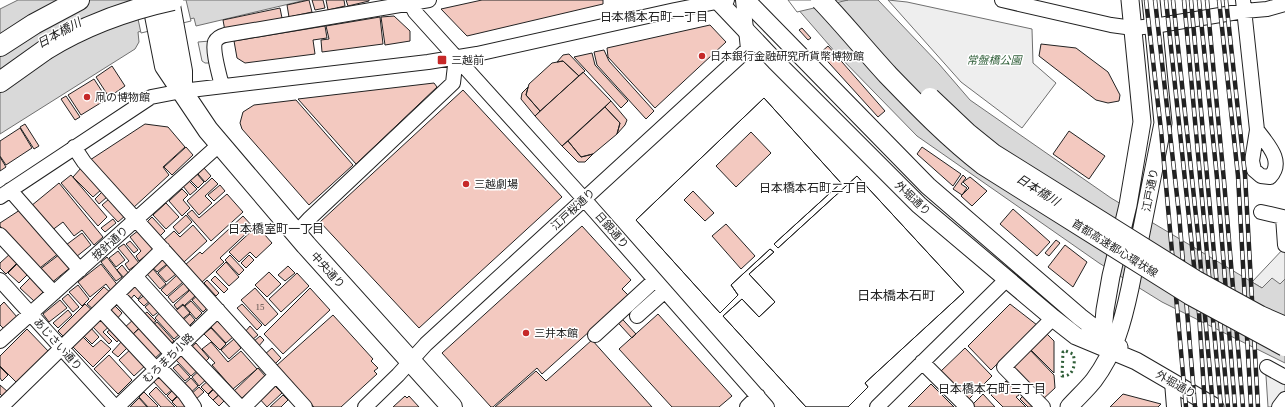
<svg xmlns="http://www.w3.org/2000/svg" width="1285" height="407" font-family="'Times New Roman','Noto Sans JP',serif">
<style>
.green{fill:#eee;stroke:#6f6f6f}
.water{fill:#d9d9d9;stroke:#6f6f6f}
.pier{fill:#fff;stroke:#6f6f6f}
.building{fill:#f3c9c0;stroke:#222;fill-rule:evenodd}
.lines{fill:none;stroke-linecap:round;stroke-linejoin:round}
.minor-casing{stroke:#222;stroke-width:16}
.major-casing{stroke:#222;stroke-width:19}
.highway-casing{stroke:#222;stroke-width:22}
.minor{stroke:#fff;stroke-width:14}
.major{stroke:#fff;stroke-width:17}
.highway{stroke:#fff;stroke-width:20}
.rail-casing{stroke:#222;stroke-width:4.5}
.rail{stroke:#fff;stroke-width:3;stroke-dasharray:9;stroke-linecap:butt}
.highway-bridge-casing{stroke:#222;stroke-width:22;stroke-linecap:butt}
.highway-bridge{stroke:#fff;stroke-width:20}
.hedge{stroke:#2f5e38;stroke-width:3;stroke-dasharray:2 3;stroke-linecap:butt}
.poi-dot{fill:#c62828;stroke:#fff;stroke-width:1.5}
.labels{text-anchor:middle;stroke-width:3;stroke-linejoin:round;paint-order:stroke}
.number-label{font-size:9px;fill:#564c4a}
.poi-label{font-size:11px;fill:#222;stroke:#fff;text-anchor:start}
.park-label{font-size:11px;font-style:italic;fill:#2f5e38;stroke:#fff}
.street-label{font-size:11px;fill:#222;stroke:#fff}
.neighbourhood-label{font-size:12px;fill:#222;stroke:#fff}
.water-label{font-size:12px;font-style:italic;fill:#222;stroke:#fff}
.quarter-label{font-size:13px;fill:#222;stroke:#fff}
</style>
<rect width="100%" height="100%" fill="#fff"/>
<path class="green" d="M888,0L907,2L1032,29L1033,63L1056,83L1022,128L961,82Z
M210,41L215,63H205L202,61L198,42Z
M1285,247V279L1281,284L1262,288L1252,282Z
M1265,360L1285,371V407H1268Z"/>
<path class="water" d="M18,0H306L196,26L194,18L138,32L139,42L135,49L0,134V9Z
M790,0H878L939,64L970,100L1111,198L1262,288L1272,278L1280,284L1285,279V363L1162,302L1099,263L917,136L836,53Z"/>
<path class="pier" d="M134,0H186L191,21L141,33Z
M788,0H848L797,12Z"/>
<path class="building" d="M309,0L312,12L289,17L287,5Z
M312,0H323L325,8L315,10Z
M326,0H344L345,6L328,10Z
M346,0H369V1L348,6Z
M482,0H603V4L467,36L441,9Z
M280,8L282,18L225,31L223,20Z
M394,16L410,31V41L385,45L381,17Z
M380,17L383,44L322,52L321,40L329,39L326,26Z
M710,25L726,42L655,108L608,57L607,48Z
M325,26L327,38L313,40L315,54L245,63L237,58L234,41Z
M802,28L811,38L808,40L799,30Z
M1041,44L1076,48L1108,72L1120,95L1119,101L1108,103L1096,100L1039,56Z
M828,46L885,111L878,117L820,53Z
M604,50L609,61L654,111L646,119L597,65L594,52Z
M592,53L595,65L628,101L621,108L574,57Z
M569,54L585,71L579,76L563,61L557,62L563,55Z
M563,61L579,76L540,111L526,95L529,84L552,63Z
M112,66L125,86L109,97L96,77Z
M583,72L611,101L562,146L535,116Z
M94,79L107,99L81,115L68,95Z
M434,83L437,87L356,164L298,99Z
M528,87L526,95L540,111L535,116L521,99L522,93Z
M463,90L562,197L419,328L320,222Z
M66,96L80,117L75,120L61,99Z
M764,98L841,183L774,244L778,248L857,176L964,292L865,383L868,387L848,407H806L723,316L742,299L759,317L775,302L749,274L774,252L770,249L731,285L738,295L720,313L636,220ZM751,132L771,153L736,187L716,166ZM693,191L714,213L705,221L684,200ZM726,224L755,256L741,269L712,236Z
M764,98L841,183L774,244L778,248L857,176L964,292L865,383L868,387L848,407H806L723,316L742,299L759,317L775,302L749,274L774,252L770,249L731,285L738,295L720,313L636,220Z
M296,100L353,165L309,205L242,129L240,123L243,112L254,105Z
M611,101L627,120L625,125L617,134L620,123L605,107Z
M605,107L620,123L617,134L593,154L581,157L568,141Z
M25,124L39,146L34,149L20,127Z
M145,124L168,127L185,147L163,167L169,175L133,208L90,160Z
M20,128L32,148L6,165L0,156V141Z
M1069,131L1105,156L1089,179L1053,154Z
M568,141L581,157L593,154L585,162H578L562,146Z
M186,147L193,155L172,175L164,167Z
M922,147L961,174L953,186L917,154Z
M0,157L6,167L0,171Z
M81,168L102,189L93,197L73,177Z
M204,168L211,176L205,182L198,174Z
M197,174L204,182L198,188L190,180Z
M71,175L107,217L98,226L61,183Z
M963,175L966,178L961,184L967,188L962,195L953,189Z
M970,177L987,191L972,206L961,196L969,188L963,182Z
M212,178L218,184L205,196L212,203L199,215L187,201Z
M189,181L197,189L190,195L183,186Z
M59,183L103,237L94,245L82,230L74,236L63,222L51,231L31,206Z
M220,185L225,191L214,201L208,195Z
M182,189L188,195L183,200L190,208L182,216L169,201Z
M102,192L107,197L99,204L95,199Z
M227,194L243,212L211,241L187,214L192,210L199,218Z
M109,199L125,216L118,222L102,205Z
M166,203L179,217L166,229L153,215Z
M23,208L59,253L36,271L0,226V223Z
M1013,209L1050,242L1037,256L1000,224Z
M186,215L192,222L179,234L173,227Z
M243,216L253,227L220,258L224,262L201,283L185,265L200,252L202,254Z
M152,217L165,231L160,236L147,222Z
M113,219L116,223L105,232L101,228Z
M193,225L207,241L184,262L164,240L174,231L180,237Z
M257,226L272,243L256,258L250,252L239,262L229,252Z
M582,226L631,280L622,289L629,296L542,374L537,368L493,407H491L442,353Z
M139,230L154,249L139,261L136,256L141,251L130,237Z
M82,233L91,245L76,257L66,245Z
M1056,240L1060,243L1049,256L1045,253Z
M130,241L138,250L134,253L126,244Z
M124,244L139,263L129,270L125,264L129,261L118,248Z
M1065,245L1087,262L1073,287L1048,267Z
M118,251L125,260L116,267L109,258Z
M11,253L19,261L6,274L0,268V263Z
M60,254L71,267L50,284L39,270Z
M230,255L244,270L239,275L225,260Z
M249,255L254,260L246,268L241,263Z
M160,256L167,264L157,272L151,265Z
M107,257L122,277L116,281L101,262Z
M19,262L30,272L19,283L8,273Z
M226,262L239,277L229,286L216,272Z
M101,264L119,287L112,292L106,284L90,297L78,282Z
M168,264L176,274L166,282L158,273Z
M122,265L130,275L125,279L117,270Z
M288,266L295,273L285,281L278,275Z
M153,269L166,284L160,289L147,274Z
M269,272L281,284L267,297L255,285Z
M297,273L309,286L281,312L269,299Z
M177,275L183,282L167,296L161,290Z
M32,276L46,289L34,301L20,288Z
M215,276L228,289L224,293L211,280Z
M207,280L219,293L216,296L204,283Z
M134,283L144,292L138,299L134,295L130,300L123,293Z
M184,283L189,290L173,303L168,297Z
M78,285L89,299L82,306L69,292Z
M104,287L111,293L94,310L87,304Z
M255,288L278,314L265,326L241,300Z
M310,288L330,310L283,354L264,334Z
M190,290L195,296L184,306L183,304L177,309L174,305Z
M68,294L79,307L73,312L62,299Z
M146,294L151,300L144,306L138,300Z
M197,296L207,308L203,312L192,300Z
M60,300L67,308L49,322L43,314Z
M152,301L161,310L153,316L145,307Z
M191,301L202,313L196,319L185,306Z
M4,302L17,317L4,329L0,325V306Z
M85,304L93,311L66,339L58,331Z
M242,304L262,325L257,330L237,308Z
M1010,304L1037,325L991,370L968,346Z
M114,305L122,313L116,320L107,311Z
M183,305L190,313L180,321L173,313Z
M68,310L72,315L58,328L53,323Z
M614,310L636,334L632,338L610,314Z
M161,311L181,333L174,339L155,318Z
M147,312L156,321L150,325L142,316Z
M190,314L195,320L187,328L181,322Z
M658,314L732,396L719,407H672L619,349Z
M333,315L373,359L371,361L378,368L374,371L377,374L341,407H314L276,366Z
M103,317L111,325L103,332L112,341L109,344L93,327Z
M135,318L142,325L131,336L123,329Z
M217,321L233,337L226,343L211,327Z
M157,322L174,341L169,345L152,326Z
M142,326L164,350L153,360L131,336Z
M250,326L258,335L252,340L245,332Z
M90,327L99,337L92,344L83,335Z
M112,328L121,337L117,342L107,332Z
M211,328L226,344L220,350L204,334Z
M27,329L50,353L18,384L0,366V356Z
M1045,332L1054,341V373L1029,348Z
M81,335L93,347L101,340L111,349L93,367L71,345Z
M260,336L264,340L258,347L253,342Z
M234,339L241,348L229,359L221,350Z
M592,340L652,407H495L536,371L546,381Z
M122,341L128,347L118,357L112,352Z
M211,342L228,362L241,351L257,369L233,389L212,365L215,363L202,349Z
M196,343L209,358L203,364L189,349Z
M132,348L147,364L134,376L119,360Z
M272,348L281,358L274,365L264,355Z
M965,348L992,376L968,400L940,372Z
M1029,349L1054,375L1055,388L1041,401L1009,368Z
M184,353L199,369L191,376L176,360Z
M109,355L132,380L118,394L94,369Z
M178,364L190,377L185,381L173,368Z
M0,367L8,375L2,381L0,378Z
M258,368L266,377L239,401L232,393Z
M200,370L208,378L199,386L192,377Z
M161,373L174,388L166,395L153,381Z
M191,378L198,386L189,394L182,386Z
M210,379L216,386L208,394L201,387Z
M1006,381L1019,395L1016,397L1026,407H1003L991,395Z
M273,384L282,393L267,407L258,397Z
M931,384L954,407H908Z
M0,385L8,392L3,397L0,394Z
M217,386L222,392L213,400L208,395Z
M156,387L175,407H161L149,394Z
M199,387L204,392L195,400L190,395Z
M175,388L180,393L172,401L167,396Z
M144,392L158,406L157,407H148L139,397Z
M222,392L227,398L219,406L213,400Z
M983,394L995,407H974L972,405Z
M1123,394L1161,404L1158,407H1110Z
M283,395L288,400L281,407H270Z
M178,396L188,407H177L172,402Z
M405,396L407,398L409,396L419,407H393Z
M1023,396L1033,407H1028L1020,399Z
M139,398L147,407H130Z"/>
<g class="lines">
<defs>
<path id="minor" d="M409,0L415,12L584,199L767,407
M1002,0L1111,25L1133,28L1154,26L1244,11L1267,9L1285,4
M1243,0L1257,130L1252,161L1254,170L1261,176L1270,177C1285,161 1267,144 1257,130
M222,86C220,77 212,51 215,42C217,38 221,36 225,35L429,0
M74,147L84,162L305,407
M10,190L80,270
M0,197L151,97L182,91L428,62L477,54L675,10L727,0
M1261,212L1283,217L1285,245
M296,233L310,218L453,83L456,57
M0,235L54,293
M135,276L190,337
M0,280L115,407
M117,294L172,354
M101,310L156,369
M637,316L665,291
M595,335L655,280
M0,341L220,144
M181,345L240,407
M922,362L967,407
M159,367L185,394L194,407
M1267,367L1285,377
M1172,382L1174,407
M1,407L163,249
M117,407L218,310
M244,407L276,375
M365,407L398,375L426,344L748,49L743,0
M747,407L758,396
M877,407L1007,279
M1043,407L1004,367L1053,318
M1279,407L1285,399"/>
<path id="major" d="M717,0L775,61L919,205L1053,318L1076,336L1136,361L1215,407
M746,0L928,186L1080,317L1119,347
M1102,343L1105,310L1111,276L1128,205L1142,122L1130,0
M1069,407C1077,398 1087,389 1094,380C1115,352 1123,321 1130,288L1163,123L1151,0"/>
<path id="highway" d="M152,0L165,66L208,130L306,245L452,407
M169,0L182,71V91
M0,46L34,24L79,0
M0,82L45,50"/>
</defs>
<use href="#minor" class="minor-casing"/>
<use href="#major" class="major-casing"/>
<use href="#highway" class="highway-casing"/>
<use href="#minor" class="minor"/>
<use href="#major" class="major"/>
<use href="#highway" class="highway"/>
<defs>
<path id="rail" d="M1146,0L1161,130L1186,407
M1155,0L1179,214L1195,407
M1166,0L1199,313L1205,407
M1173,0L1198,235L1213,407
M1184,0L1221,407
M1191,0L1228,407
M1199,0L1217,178L1235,407
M1207,0L1224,181L1243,407
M1219,0L1238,176L1251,407
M1226,0L1245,175L1258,407"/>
</defs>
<use href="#rail" class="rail-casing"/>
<use href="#rail" class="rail"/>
<defs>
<path id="highway-bridge" d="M821,0C844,24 865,50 888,75C919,107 949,138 984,165L1191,295L1285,346
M45,50C85,25 127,10 173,0
M930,98L967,133L993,154L1196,281L1260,316L1285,327"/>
</defs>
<use href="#highway-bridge" class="highway-bridge-casing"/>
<use href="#highway-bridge" class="highway-bridge"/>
<path class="hedge" d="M1066,351L1073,354C1076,363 1074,377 1062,376L1063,352Z"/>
</g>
<g class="poi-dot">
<circle cx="702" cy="56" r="4"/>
<rect x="437" y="55" width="10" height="10" rx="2"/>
<circle cx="87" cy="97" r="4"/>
<circle cx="466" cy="184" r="4"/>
<circle cx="526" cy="333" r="4"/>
</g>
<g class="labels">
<g class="number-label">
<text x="260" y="310">15</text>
</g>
<g class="poi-label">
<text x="710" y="60">日本銀行金融研究所貨幣博物館</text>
<text x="451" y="64">三越前</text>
<text x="95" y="101">凧の博物館</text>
<text x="474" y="188">三越劇場</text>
<text x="534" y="337">三井本館</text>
</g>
<g class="park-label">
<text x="994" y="64">常盤橋公園</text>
</g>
<g class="street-label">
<text transform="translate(1150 190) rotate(-79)" y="4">江戸通り</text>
<text transform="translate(913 198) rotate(43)" y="4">外堀通り</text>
<text transform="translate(573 209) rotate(-43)" y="4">江戸桜通り</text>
<text transform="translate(612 230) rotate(49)" y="4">日銀通り</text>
<text transform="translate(110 243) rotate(-42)" y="4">按針通り</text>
<text transform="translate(1115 248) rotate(32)" y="4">首都高速都心環状線</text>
<text transform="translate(328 270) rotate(48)" y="4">中央通り</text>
<text transform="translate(58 344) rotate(48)" y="4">あじさい通り</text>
<text transform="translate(168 358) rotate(-44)" y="4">むろまち小路</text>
<text transform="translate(1176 384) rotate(30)" y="4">外堀通り</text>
</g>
<g class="neighbourhood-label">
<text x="654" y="21">日本橋本石町一丁目</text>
<text x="813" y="192">日本橋本石町二丁目</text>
<text x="276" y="233">日本橋室町一丁目</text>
<text x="992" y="393">日本橋本石町三丁目</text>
</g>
<g class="water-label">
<text transform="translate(59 33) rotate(-29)" y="4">日本橋川</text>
<text transform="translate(1038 190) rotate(32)" y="4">日本橋川</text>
</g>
<g class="quarter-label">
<text x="896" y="300">日本橋本石町</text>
</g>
</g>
</svg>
